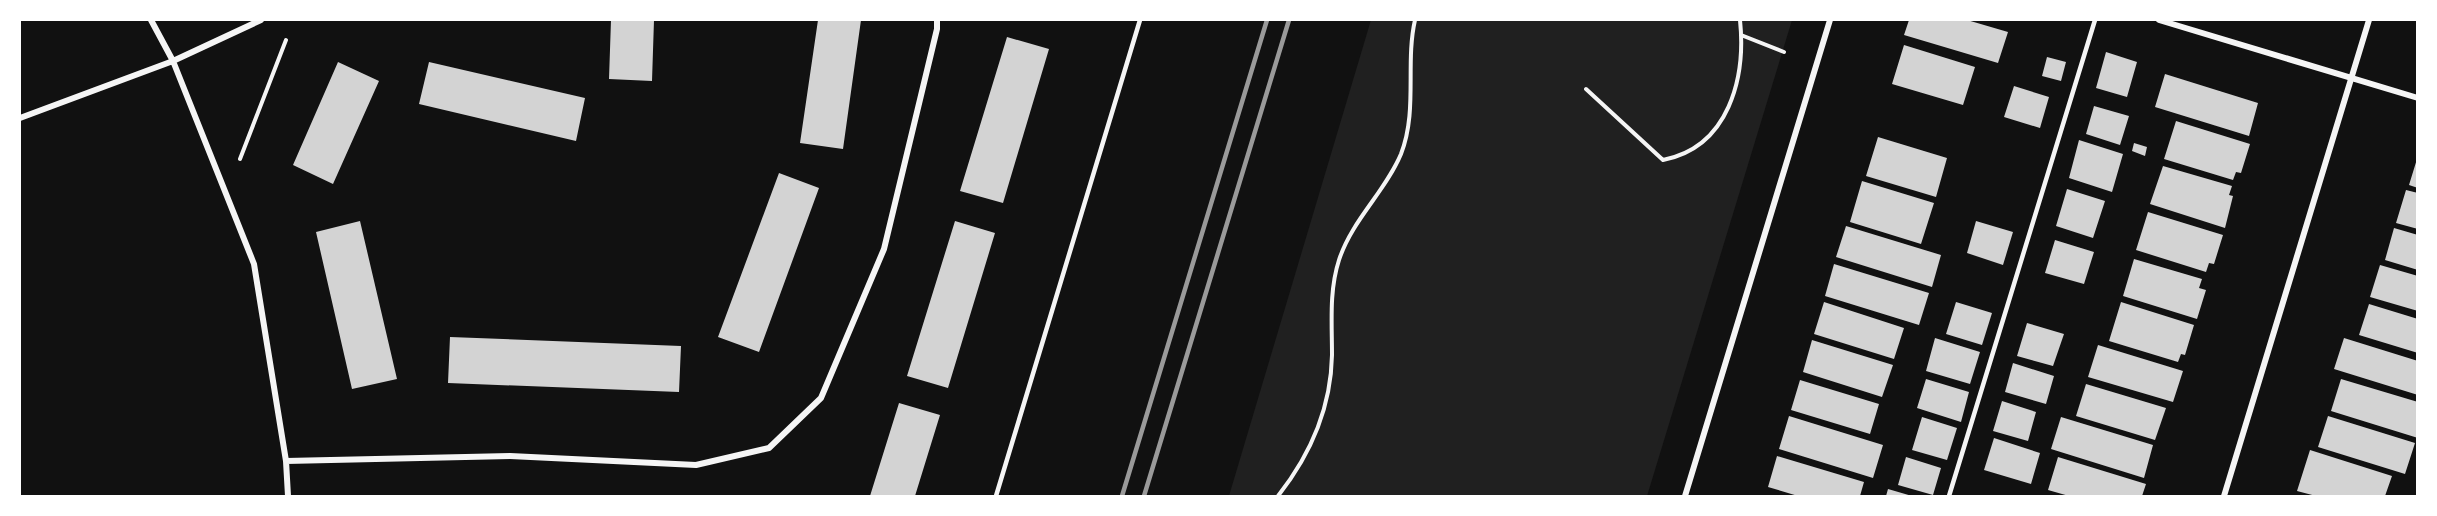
<svg xmlns="http://www.w3.org/2000/svg" width="2437" height="516" font-family="'Alegreya Sans',sans-serif">
<style>
.green{fill:#202020}
.building{fill:#d3d3d3}
.lines{fill:none;stroke-linecap:round;stroke-linejoin:round}
.path{stroke:#f5f5f5;stroke-width:4}
.service{stroke:#f5f5f5;stroke-width:4.5}
.minor{stroke:#f5f5f5;stroke-width:6}
.rail{stroke:#9a9a9a;stroke-width:4.5}
</style>
<rect width="100%" height="100%" fill="#111"/>
<path class="green" d="M1371,20H1792L1647,496H1229Z"/>
<path class="building" d="M611,20H654L652,81L609,79Z
M818,20H861L843,149L800,143Z
M1909,20H1967L2008,32L1998,63L1904,35Z
M1007,37L1049,49L1003,203L960,191Z
M1904,45L1975,67L1963,105L1892,84Z
M2106,52L2137,62L2127,97L2096,88Z
M2047,57L2066,62L2061,81L2042,76Z
M338,62L379,81L333,184L293,165Z
M429,62L585,98L576,141L419,104Z
M2165,74L2258,103L2249,136L2155,107Z
M2014,86L2049,97L2040,128L2004,117Z
M2094,106L2129,116L2120,145L2086,134Z
M2176,121L2250,144L2241,173L2236,172L2233,180L2164,159Z
M1878,137L1947,158L1936,197L1866,176Z
M2079,140L2123,154L2112,192L2069,178Z
M2134,143L2147,147L2145,156L2132,151Z
M2417,159H2418V188L2409,185Z
M2163,166L2232,186L2229,195L2233,196L2225,228L2150,204Z
M779,173L819,188L759,352L718,337Z
M1862,181L1934,203L1921,244L1850,222Z
M2067,189L2105,201L2093,238L2056,226Z
M2406,190L2418,193V229L2396,223Z
M2148,212L2223,235L2214,264L2209,263L2206,272L2136,250Z
M360,221L397,379L352,389L316,232Z
M955,221L995,233L948,388L907,376Z
M1976,221L2013,232L2003,265L1967,253Z
M1846,226L1941,255L1932,287L1836,257Z
M2394,228L2418,235V270L2385,260Z
M2055,240L2094,252L2084,284L2045,273Z
M2134,259L2202,279L2199,288L2206,290L2197,319L2123,296Z
M1834,264L1929,293L1919,325L1825,296Z
M2380,265L2418,276V311L2370,297Z
M1824,302L1904,328L1894,359L1814,334Z
M1956,302L1992,313L1982,345L1946,334Z
M2121,302L2194,325L2185,355L2181,354L2178,362L2109,341Z
M2369,304L2418,319V353L2359,335Z
M2027,323L2064,334L2053,366L2017,356Z
M450,337L681,346L679,392L448,383Z
M1935,338L1980,352L1970,384L1926,371Z
M2344,338L2418,361V395L2334,369Z
M1812,340L1893,365L1882,397L1803,372Z
M2098,345L2183,371L2173,402L2088,377Z
M2013,363L2054,376L2046,404L2005,392Z
M1926,379L1969,392L1961,422L1917,408Z
M2341,379L2418,402V438L2331,411Z
M1800,380L1879,404L1870,434L1791,410Z
M2086,384L2166,408L2155,440L2076,416Z
M2002,401L2036,412L2028,441L1993,431Z
M899,403L940,415L915,496H870Z
M1789,416L1883,445L1873,478L1779,449Z
M2328,416L2415,443L2405,474L2318,447Z
M1922,417L1957,428L1947,460L1912,450Z
M2061,417L2153,445L2144,478L2051,449Z
M1994,438L2040,453L2031,484L1984,470Z
M2310,450L2392,476L2385,496H2316L2297,491Z
M1777,456L1864,482L1860,496H1798L1768,487Z
M1906,457L1941,468L1933,495L1898,485Z
M2058,457L2146,484L2142,496H2069L2048,490Z
M1888,489L1912,496H1886Z"/>
<g class="lines">
<path class="path" d="M1741,35L1784,52
M1586,89L1663,160C1729,147 1746,78 1740,20
M240,159L286,40
M1278,496C1311,454 1331,409 1332,355C1332,323 1329,291 1339,260C1352,220 1385,192 1401,154C1418,110 1405,64 1415,20"/>
<path class="service" d="M996,496L1140,20
M1949,496L2095,20"/>
<path class="minor" d="M151,20L173,61L254,264L286,461L288,496
M2159,20L2418,98
M20,118L173,61L261,20
M286,461L510,456L696,465L769,448L821,398L884,249L937,29V20
M1685,496L1830,20
M2224,496L2369,20"/>
<path class="rail" d="M1122,496L1267,20
M1144,496L1289,20"/>
</g>
<rect width="2437" height="516" fill="none" stroke="#ffffff" stroke-width="42"/>
</svg>
